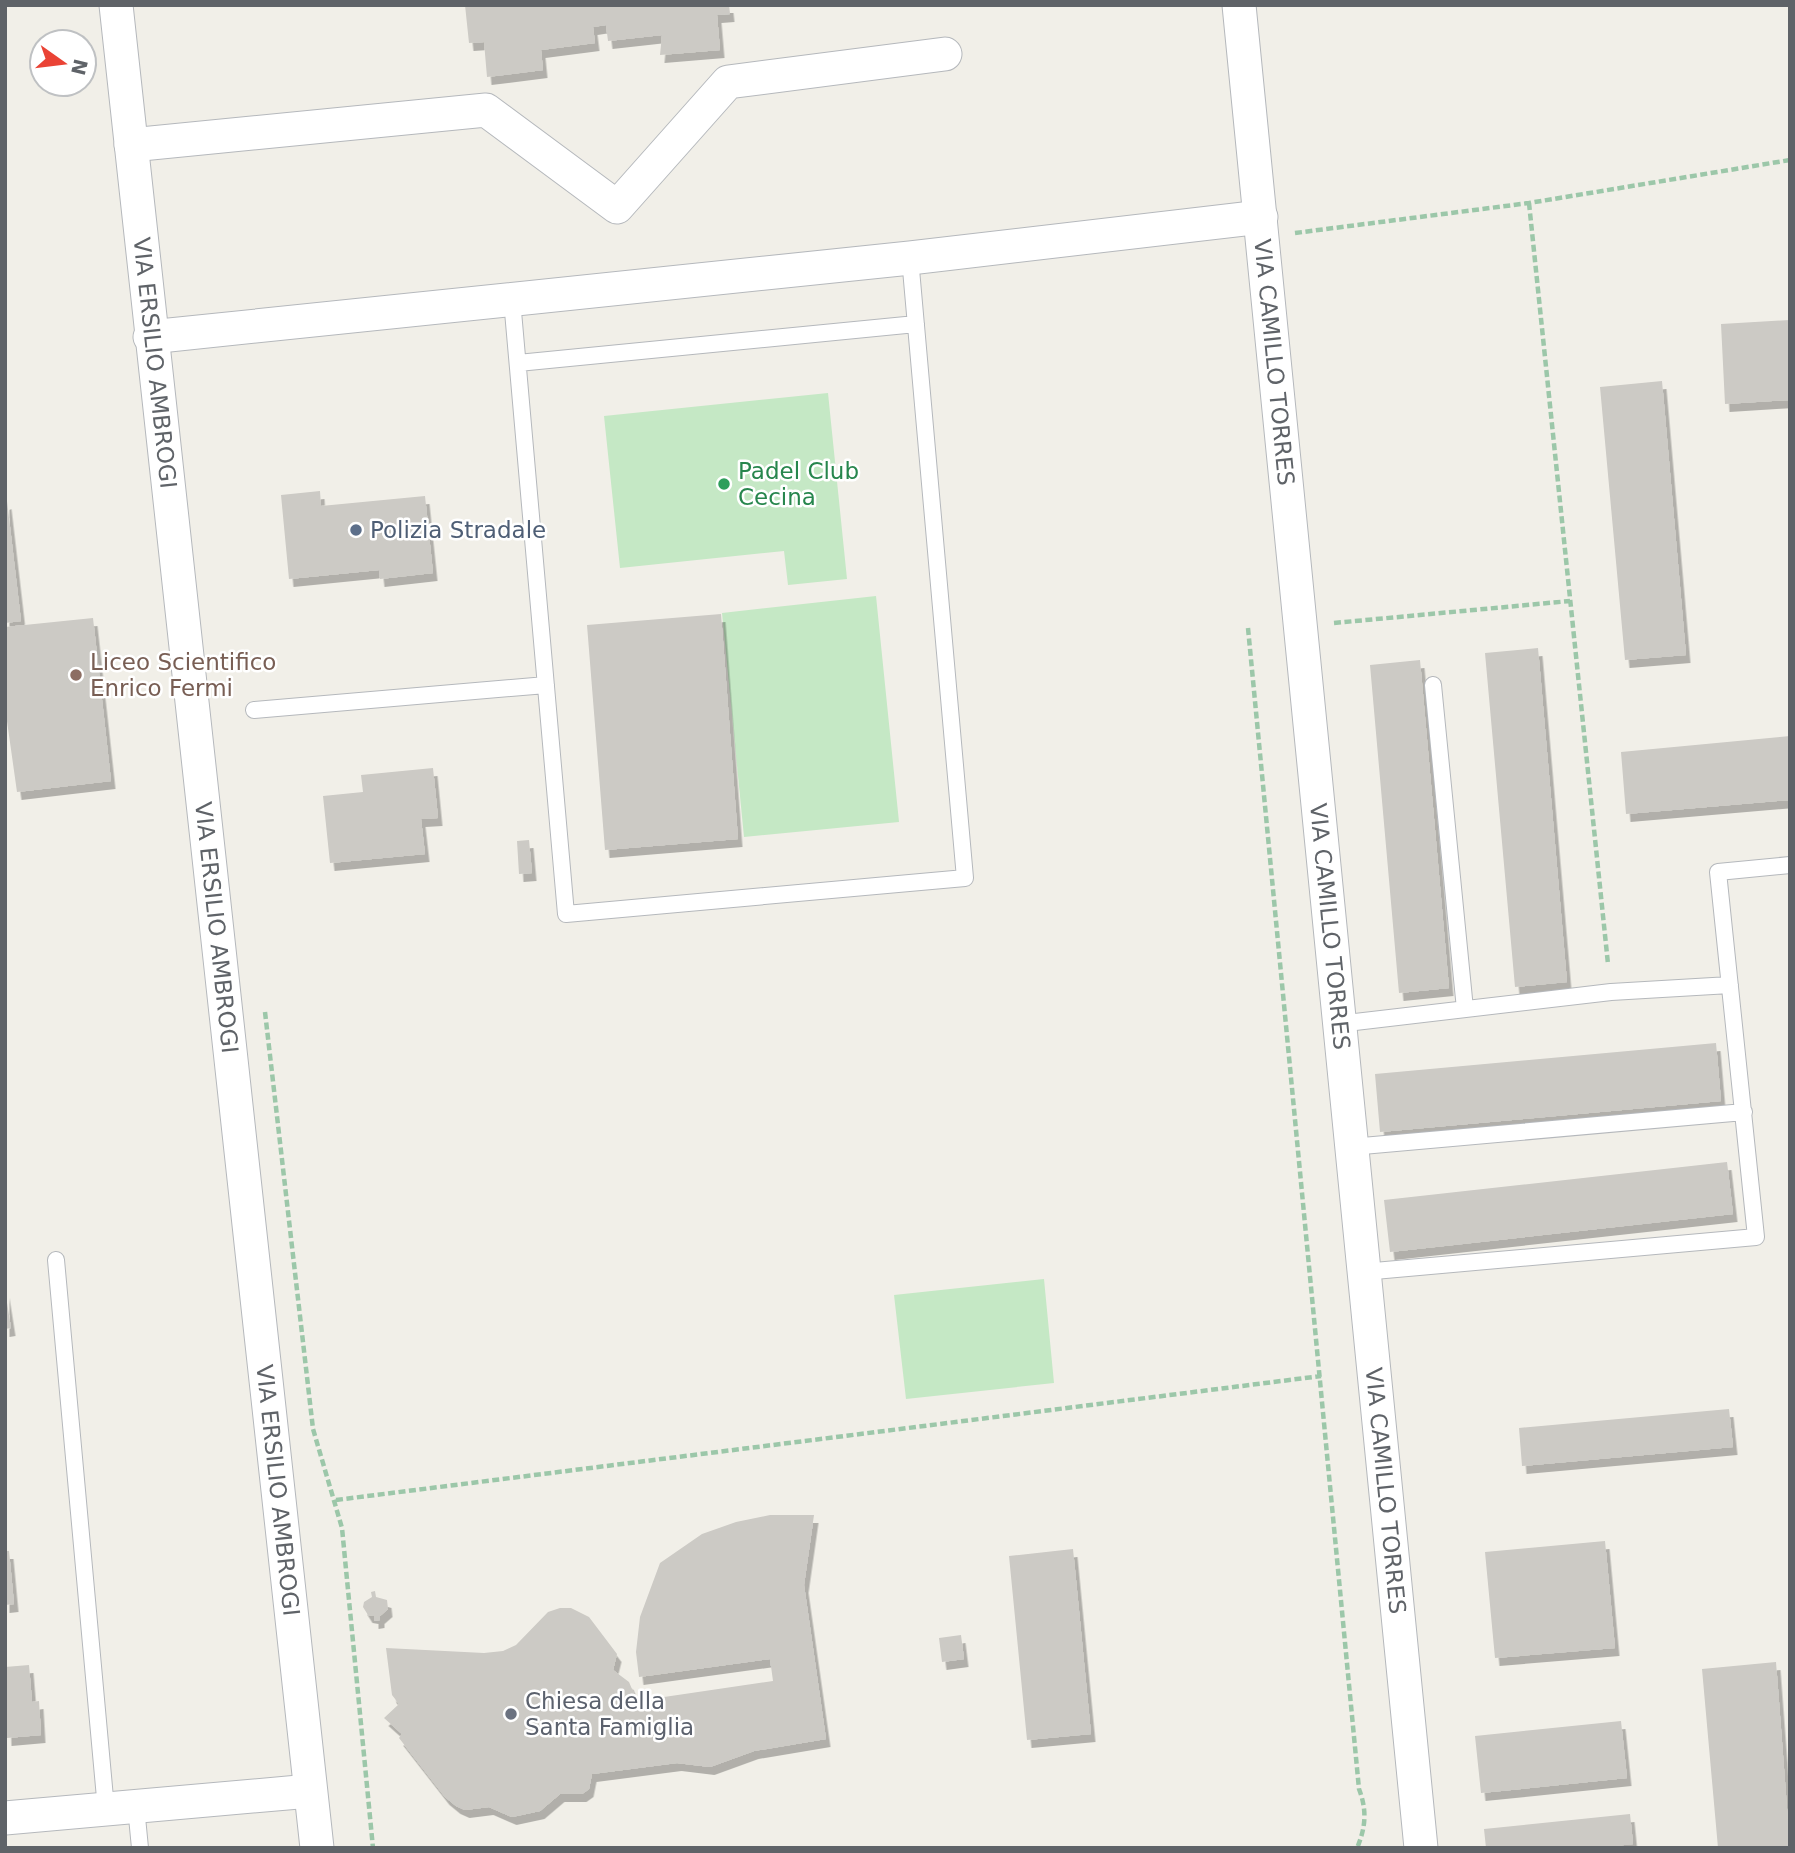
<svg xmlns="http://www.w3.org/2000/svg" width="1795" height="1853" font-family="'DejaVu Sans',sans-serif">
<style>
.green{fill:#c5e8c5}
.building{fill:#cccac5;filter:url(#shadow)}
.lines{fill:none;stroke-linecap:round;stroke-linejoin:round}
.lane-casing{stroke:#b5b8bc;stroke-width:18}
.street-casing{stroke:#b5b8bc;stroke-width:35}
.path{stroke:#9cc7a9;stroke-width:4.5;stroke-dasharray:7 3.5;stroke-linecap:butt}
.lane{stroke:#fff;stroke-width:16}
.street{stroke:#fff;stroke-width:33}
.leisure-dot{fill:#2e9e5b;stroke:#fff;stroke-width:2.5}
.service-dot{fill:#5c6f8a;stroke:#fff;stroke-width:2.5}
.education-dot{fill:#8d6e63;stroke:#fff;stroke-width:2.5}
.worship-dot{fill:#6b7280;stroke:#fff;stroke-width:2.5}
.labels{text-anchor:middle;stroke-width:5;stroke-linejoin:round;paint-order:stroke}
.street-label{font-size:23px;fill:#5f6368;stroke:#fff}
.leisure-label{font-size:23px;fill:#27864d;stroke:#fff;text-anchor:start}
.service-label{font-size:23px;fill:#4e5e75;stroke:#fff;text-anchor:start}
.education-label{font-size:23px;fill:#785e54;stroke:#fff;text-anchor:start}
.worship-label{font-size:23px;fill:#5b616d;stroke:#fff;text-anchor:start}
</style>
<defs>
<filter id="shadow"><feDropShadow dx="4.5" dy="8" stdDeviation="0" flood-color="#0004"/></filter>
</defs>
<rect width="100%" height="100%" fill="#f1efe8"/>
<path class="green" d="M828,393L847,579L788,585L784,551L620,568L604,416Z
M876,596L899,822L744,837L722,613Z
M1044,1279L1054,1383L906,1399L894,1295Z"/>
<path class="building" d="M465,5H729L730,14L717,15L720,50L660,55L662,35L608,41L606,25L593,27L595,43L541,50L543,70L487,77L484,42L469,43Z
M1790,320V400L1725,404L1721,324Z
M1662,381L1686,655L1625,660L1600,387Z
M320,491L321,506L425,496L433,573L380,579L379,570L289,579L281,495Z
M7,501L21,621L5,623V502Z
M721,614L738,839L605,850L587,625Z
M93,618L111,781L17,792L5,707V627Z
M1538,648L1567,982L1515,987L1485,653Z
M1420,660L1449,988L1399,993L1370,665Z
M1790,736V800L1626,814L1621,752Z
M433,768L438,818L421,819L425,854L330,863L323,796L363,792L361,775Z
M529,840L532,873L519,874L517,841Z
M1716,1043L1721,1101L1380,1132L1375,1074Z
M1727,1162L1733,1214L1390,1252L1384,1200Z
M5,1290L11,1328L5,1329Z
M1729,1409L1733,1447L1522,1466L1519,1428Z
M770,1515H814L804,1585L826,1739L754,1751L710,1767L677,1763L592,1774L589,1789L582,1794H560L540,1811L512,1817L489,1807L465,1810L456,1806L445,1797L399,1738L402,1734L384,1718L399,1704L392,1695L386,1648L484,1653L503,1651L516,1645L548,1612L560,1608H571L589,1617L617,1654L613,1670L629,1682L637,1701L773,1681L770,1659L639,1677L636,1652L640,1617L660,1563L702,1534L736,1522Z
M1605,1541L1615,1648L1495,1658L1485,1552Z
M1073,1549L1091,1734L1027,1740L1009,1556Z
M5,1551H9L14,1604L5,1605Z
M375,1591L376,1597L387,1600L388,1609L380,1616V1620L374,1621V1616L368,1615L363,1607L364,1602L372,1597L371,1592Z
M961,1635L964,1659L942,1662L939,1638Z
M1776,1662L1790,1848H1718L1702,1669Z
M29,1665L32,1702L39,1701L41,1735L7,1738L5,1667Z
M1621,1721L1627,1778L1481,1793L1475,1736Z
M1630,1814L1633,1844L1597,1848H1486L1484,1829Z"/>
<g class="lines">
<defs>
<path id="lane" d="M512,300L566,914L965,878L910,258
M518,363L916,324
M1433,685L1465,1009
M254,710L546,685
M1338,1024L1611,992L1730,985
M1351,1147L1744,1112
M56,1260L106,1809
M1363,1272L1756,1237L1718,872L1790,865
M136,1807L140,1848"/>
<g id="street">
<path id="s1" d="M116,5L317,1848"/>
<path id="s2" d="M1239,5L1421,1848"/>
<path d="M131,145L486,110L617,207L728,82L945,54"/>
<path d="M150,337L910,258L1261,217"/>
<path d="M5,1818L310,1791"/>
</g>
</defs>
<use href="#lane" class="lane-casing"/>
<use href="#street" class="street-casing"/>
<path class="path" d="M1529,203L1608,964
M1295,233L1529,203L1790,160
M1334,623L1570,601
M1248,628L1359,1789C1367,1810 1366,1827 1357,1848
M265,1012L313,1429L342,1528L373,1848
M336,1500L1321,1376"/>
<use href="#lane" class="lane"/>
<use href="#street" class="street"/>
</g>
<circle class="leisure-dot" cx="724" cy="484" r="7"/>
<circle class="service-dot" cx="356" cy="530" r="7"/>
<circle class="education-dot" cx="76" cy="675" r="7"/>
<circle class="worship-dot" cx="511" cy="1714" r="7"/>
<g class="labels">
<g class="street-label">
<text dy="8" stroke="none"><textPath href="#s2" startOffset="359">VIA CAMILLO TORRES</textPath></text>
<text dy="8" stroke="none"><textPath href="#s1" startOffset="360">VIA ERSILIO AMBROGI</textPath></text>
<text dy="8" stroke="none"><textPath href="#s1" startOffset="928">VIA ERSILIO AMBROGI</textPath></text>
<text dy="8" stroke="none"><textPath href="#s2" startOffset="926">VIA CAMILLO TORRES</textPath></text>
<text dy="8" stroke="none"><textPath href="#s1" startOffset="1494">VIA ERSILIO AMBROGI</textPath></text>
<text dy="8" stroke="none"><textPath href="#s2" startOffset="1493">VIA CAMILLO TORRES</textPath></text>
</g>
<g class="leisure-label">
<text x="738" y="479">Padel Club<tspan x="738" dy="26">Cecina</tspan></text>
</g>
<g class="service-label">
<text x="370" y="538">Polizia Stradale</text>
</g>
<g class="education-label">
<text x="90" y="670">Liceo Scientifico<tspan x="90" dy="26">Enrico Fermi</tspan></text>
</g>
<g class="worship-label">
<text x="525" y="1709">Chiesa della<tspan x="525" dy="26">Santa Famiglia</tspan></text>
</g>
</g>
<rect width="1795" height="1853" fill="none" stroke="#5f6368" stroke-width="14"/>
<g transform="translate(63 63) rotate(104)"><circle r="33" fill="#ffffff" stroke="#bfc1c3" stroke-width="2"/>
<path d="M0-5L12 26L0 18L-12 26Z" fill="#ea4335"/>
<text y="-10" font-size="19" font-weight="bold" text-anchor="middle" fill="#5f6368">N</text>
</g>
</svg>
